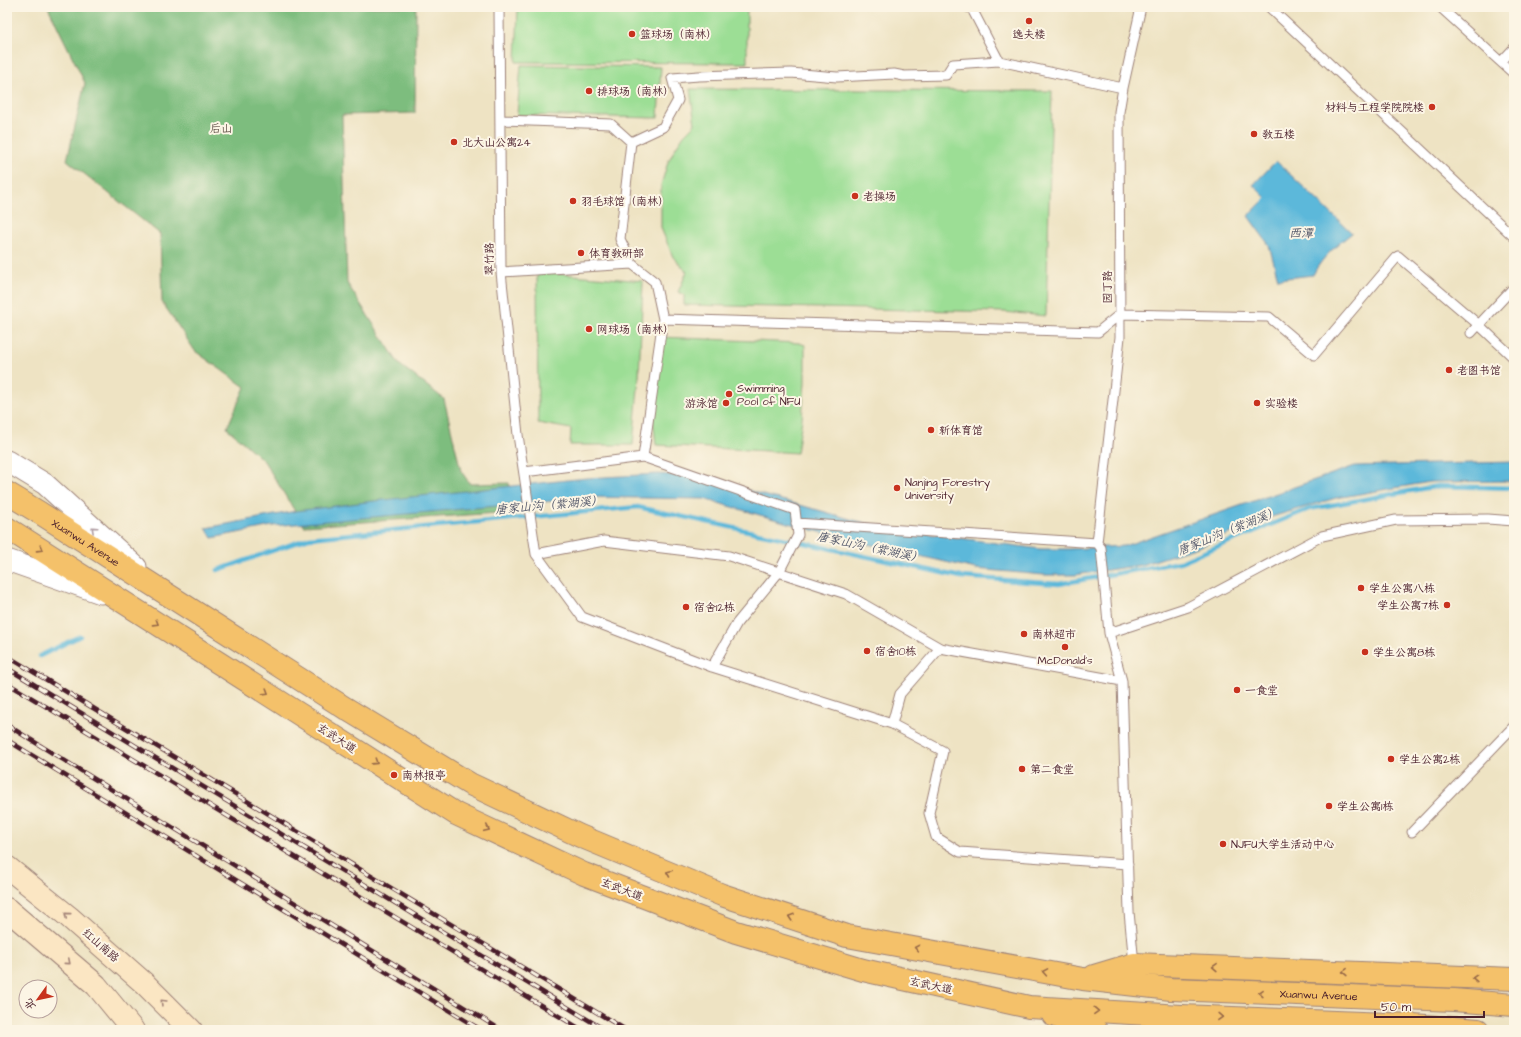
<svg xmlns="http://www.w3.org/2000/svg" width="1521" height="1037" font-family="'Architects Daughter','LXGW WenKai TC',sans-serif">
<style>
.green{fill:#9cde95;stroke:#737e60}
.forest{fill:#7dbd7e;stroke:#646e54}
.water{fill:#5cb8da;stroke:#536c82}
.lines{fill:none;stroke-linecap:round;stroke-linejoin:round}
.stream{stroke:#5cb8da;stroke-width:4.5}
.service-casing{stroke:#9c8177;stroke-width:11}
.tertiary-casing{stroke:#9c8177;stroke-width:23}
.secondary-casing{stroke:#9c8177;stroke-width:24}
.trunk-casing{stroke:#9c8177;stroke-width:24}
.service{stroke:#fff;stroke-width:9}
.tertiary{stroke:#fff;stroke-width:21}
.secondary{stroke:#fbe6c3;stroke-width:22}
.trunk{stroke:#f4c16a;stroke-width:22}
.rail-casing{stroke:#4a1f2b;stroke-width:4.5}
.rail{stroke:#fcf5e5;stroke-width:3;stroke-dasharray:9;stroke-linecap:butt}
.oneway{stroke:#ae9aa0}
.oneway2{stroke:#966847}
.oneway3{stroke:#a28277}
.poi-dot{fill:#c8321e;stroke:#fcf5e5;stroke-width:1.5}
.labels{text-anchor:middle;stroke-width:4;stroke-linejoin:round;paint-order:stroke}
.poi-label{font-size:11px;fill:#4a1f2b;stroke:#fcf5e5;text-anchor:start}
.park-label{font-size:11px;fill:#5e4f46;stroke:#fcf5e5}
.street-label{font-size:11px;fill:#4a1f2b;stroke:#fcf5e5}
.water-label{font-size:12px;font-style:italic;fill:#505568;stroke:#fcf5e5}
</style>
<rect width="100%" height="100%" fill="#fcf5e5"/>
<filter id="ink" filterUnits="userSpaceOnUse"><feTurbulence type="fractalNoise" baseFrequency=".025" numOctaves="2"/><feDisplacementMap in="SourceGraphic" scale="8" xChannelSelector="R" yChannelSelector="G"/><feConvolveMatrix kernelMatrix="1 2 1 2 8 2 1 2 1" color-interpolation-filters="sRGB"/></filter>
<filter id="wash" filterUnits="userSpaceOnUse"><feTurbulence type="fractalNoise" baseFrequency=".012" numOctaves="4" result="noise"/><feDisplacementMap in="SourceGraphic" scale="16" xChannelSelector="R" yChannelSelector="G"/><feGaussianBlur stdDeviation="0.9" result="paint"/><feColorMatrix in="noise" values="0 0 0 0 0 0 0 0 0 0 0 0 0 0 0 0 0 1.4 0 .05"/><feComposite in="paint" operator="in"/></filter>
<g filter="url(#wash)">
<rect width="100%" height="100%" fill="#eee3c3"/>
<path class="green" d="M518,7H747V63L516,62Z
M521,65L661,67L658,118L517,115Z
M690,89L1052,91L1046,316L1004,312L684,305V295L678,292L687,272L673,257L661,228V185L668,162L676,147L684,135L695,124Z
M537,272L643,281L639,377L633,445H570L571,429L538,423Z
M661,337L799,343L805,345V383L802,419L797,453L767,451L656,445L653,419Z"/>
<path class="forest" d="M48,7H416L415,113L342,115L347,283L399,364L444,399L461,471L470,484L509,483L512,512L304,526L264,461L227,428L245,387L195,351L162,302L160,234L67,160L85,83Z"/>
<path class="water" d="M1276,161L1352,233C1337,245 1321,258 1313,275L1278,279L1269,245L1248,216L1266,198L1253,185Z
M1514,462V481L1430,482L1336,498L1261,520L1204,545L1141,565L1075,575H1044L976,569L837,537L704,499L583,497L565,500L272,526L212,538L206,528L296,511L374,501L586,478L658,474L711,478L760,494L854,520L901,530L1040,549H1069L1124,546L1355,466Z"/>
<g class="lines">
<path class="stream" d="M218,570L309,538L638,507L961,577L1059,584L1180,562L1309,509L1438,486L1514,488
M40,656L80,636"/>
</g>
</g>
<g filter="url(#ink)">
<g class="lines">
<defs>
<path id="service" d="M499,7L501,272L518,435L536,554L604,541L729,556L846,594L940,648L1122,681
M967,7L972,9L999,61L1123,88
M1269,7L1514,237
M1440,7L1514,74
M1501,62L1514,48
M500,120L611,124L631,142
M501,272L632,264
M663,319L655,282L632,264L620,239L631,142L663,127L678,100L672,78L699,76L791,73L837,77L894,74L904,76L946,75L953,64L999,61
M1471,333L1514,287
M524,472L643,457
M796,523L1097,543
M536,554L582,617L712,667L892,724
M1109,633L1188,607L1322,536L1396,520L1488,519L1514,521
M940,648L900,694L892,724L943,751L929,813L936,837L960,852L1128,864
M712,667L737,623L779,572L798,535L795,510L643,457L663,319L1098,332L1120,314L1269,317L1314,355L1398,256L1479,325L1514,358
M1412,832L1514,726
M1134,964L1129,912L1122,681L1109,633L1101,548L1097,543L1120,337L1119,112L1123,88L1141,7"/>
<path id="tertiary" d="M7,461L45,484L136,567
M7,560L101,593"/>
<path id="secondary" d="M7,867L69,917L145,984L191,1030
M7,909L96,985L133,1030"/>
<g id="trunk">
<path id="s1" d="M7,493L40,513L345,708L470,784L580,836L722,895L847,936L1083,979L1171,989L1454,1000L1514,1005"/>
<path d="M7,528L456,814L584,874L736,932L863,970L1029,1007L1181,1016L1413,1025L1478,1030"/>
<path d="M1094,976L1134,964L1514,979"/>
<path d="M1053,1015L1096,1030"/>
</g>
</defs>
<use href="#service" class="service-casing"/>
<use href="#tertiary" class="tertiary-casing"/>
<use href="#secondary" class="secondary-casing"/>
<use href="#trunk" class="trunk-casing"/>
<use href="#service" class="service"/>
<use href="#tertiary" class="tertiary"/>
<use href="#secondary" class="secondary"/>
<use href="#trunk" class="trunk"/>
<defs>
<path id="rail" d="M7,656L626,1030
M7,668L605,1030
M7,683L582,1030
M7,725L501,1030
M7,740L481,1030"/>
</defs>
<use href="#rail" class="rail-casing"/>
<use href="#rail" class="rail"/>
</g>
<defs><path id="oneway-chevron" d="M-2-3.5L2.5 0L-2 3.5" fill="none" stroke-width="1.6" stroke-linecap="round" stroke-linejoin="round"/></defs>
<use class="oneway" href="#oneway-chevron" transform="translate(94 529) rotate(-138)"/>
<g class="oneway2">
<use href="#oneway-chevron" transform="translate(40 549) rotate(32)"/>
<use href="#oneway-chevron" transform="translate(156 623) rotate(32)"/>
<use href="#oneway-chevron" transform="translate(266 692) rotate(32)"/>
<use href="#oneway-chevron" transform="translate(375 762) rotate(33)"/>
<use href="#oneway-chevron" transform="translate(487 829) rotate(25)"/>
<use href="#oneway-chevron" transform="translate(669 873) rotate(-158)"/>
<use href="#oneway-chevron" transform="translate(791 917) rotate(-162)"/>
<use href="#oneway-chevron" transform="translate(917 948) rotate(-170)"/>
<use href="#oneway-chevron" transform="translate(1215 967) rotate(-178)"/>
<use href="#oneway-chevron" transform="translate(1045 972) rotate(-170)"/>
<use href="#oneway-chevron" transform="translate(1345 972) rotate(-178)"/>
<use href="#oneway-chevron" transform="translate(1475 978) rotate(-178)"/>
<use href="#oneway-chevron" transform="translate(1261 993) rotate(-178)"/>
<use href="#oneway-chevron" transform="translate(1096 1011) rotate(3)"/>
<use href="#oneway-chevron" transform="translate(1220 1017) rotate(2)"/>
</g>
<g class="oneway3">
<use href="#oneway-chevron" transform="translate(67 915) rotate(-140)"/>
<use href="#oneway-chevron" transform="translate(68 962) rotate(41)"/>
<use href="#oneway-chevron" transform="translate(163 1002) rotate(-135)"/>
</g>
</g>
<g class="poi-dot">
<circle cx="1029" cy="21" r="4"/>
<circle cx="632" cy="34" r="4"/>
<circle cx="589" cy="91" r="4"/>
<circle cx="1432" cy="107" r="4"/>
<circle cx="1254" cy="134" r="4"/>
<circle cx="454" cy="142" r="4"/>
<circle cx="855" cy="196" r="4"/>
<circle cx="573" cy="201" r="4"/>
<circle cx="581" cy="253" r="4"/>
<circle cx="589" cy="329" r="4"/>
<circle cx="1449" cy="370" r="4"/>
<circle cx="729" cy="394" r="4"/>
<circle cx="726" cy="403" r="4"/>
<circle cx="1257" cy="403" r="4"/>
<circle cx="931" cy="430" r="4"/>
<circle cx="897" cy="488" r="4"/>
<circle cx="1361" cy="588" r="4"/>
<circle cx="1447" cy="605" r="4"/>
<circle cx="686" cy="607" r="4"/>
<circle cx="1024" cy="634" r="4"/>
<circle cx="1065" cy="647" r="4"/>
<circle cx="867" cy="651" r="4"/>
<circle cx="1365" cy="652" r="4"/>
<circle cx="1237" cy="690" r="4"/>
<circle cx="1391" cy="759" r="4"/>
<circle cx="1022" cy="769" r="4"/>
<circle cx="394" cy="775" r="4"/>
<circle cx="1329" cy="806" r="4"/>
<circle cx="1223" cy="844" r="4"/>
</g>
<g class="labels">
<g class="poi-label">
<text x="640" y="38">篮球场（南林）</text>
<text x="1029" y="38" text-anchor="middle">逸夫楼</text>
<text x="597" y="95">排球场（南林）</text>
<text x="1424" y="111" text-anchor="end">材料与工程学院院楼</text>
<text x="1262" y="138">教五楼</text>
<text x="462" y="146">北大山公寓24</text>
<text x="863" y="200">老操场</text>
<text x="581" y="205">羽毛球馆（南林）</text>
<text x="589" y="257">体育教研部</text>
<text x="597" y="333">网球场（南林）</text>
<text x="1457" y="374">老图书馆</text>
<text x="737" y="392">Swimming<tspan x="737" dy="13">Pool of NFU</tspan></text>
<text x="718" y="407" text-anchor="end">游泳馆</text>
<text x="1265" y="407">实验楼</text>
<text x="939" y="434">新体育馆</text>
<text x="905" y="486">Nanjing Forestry<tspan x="905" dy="13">University</tspan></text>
<text x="1369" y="592">学生公寓八栋</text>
<text x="1439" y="609" text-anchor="end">学生公寓7栋</text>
<text x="694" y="611">宿舍12栋</text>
<text x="1032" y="638">南林超市</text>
<text x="875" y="655">宿舍10栋</text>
<text x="1373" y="656">学生公寓8栋</text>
<text x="1065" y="664" text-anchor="middle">McDonald's</text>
<text x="1245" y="694">一食堂</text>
<text x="1399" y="763">学生公寓2栋</text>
<text x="1030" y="773">第二食堂</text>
<text x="402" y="779">南林报亭</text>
<text x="1337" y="810">学生公寓1栋</text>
<text x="1231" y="848">NJFU大学生活动中心</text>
</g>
<g class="park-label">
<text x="221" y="132">后山</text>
</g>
<g class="street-label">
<text transform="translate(489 259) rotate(-91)" y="4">翠竹路</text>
<text transform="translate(1107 287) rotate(-90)" y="4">园丁路</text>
<text dy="4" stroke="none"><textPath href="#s1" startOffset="93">Xuanwu Avenue</textPath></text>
<text transform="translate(337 738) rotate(33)" y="4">玄武大道</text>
<text transform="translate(622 889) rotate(21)" y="4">玄武大道</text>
<text transform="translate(101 945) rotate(41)" y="4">红山南路</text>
<text transform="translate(931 985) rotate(12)" y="4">玄武大道</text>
<text dy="4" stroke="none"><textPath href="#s1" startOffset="1430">Xuanwu Avenue</textPath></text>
</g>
<g class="water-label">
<text x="1301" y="237">西潭</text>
<text transform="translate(549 505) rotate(-5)" y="4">唐家山沟（紫湖溪）</text>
<text transform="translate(1228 531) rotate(-22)" y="4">唐家山沟（紫湖溪）</text>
<text transform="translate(870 547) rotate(12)" y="4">唐家山沟（紫湖溪）</text>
</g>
</g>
<rect width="1521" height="1037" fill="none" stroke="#fcf5e5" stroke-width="24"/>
<g transform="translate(38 999) rotate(237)"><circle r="19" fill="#fcf5e5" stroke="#b59f9b"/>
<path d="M0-3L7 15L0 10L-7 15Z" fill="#c8321e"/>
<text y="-6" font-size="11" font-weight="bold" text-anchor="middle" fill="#4a1f2b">北</text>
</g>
<path d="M1375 1011v6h109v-6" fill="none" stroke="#4a1f2b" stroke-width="2"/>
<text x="1381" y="1011" font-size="12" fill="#4a1f2b" stroke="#fcf5e5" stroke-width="3" paint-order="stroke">50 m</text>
</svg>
